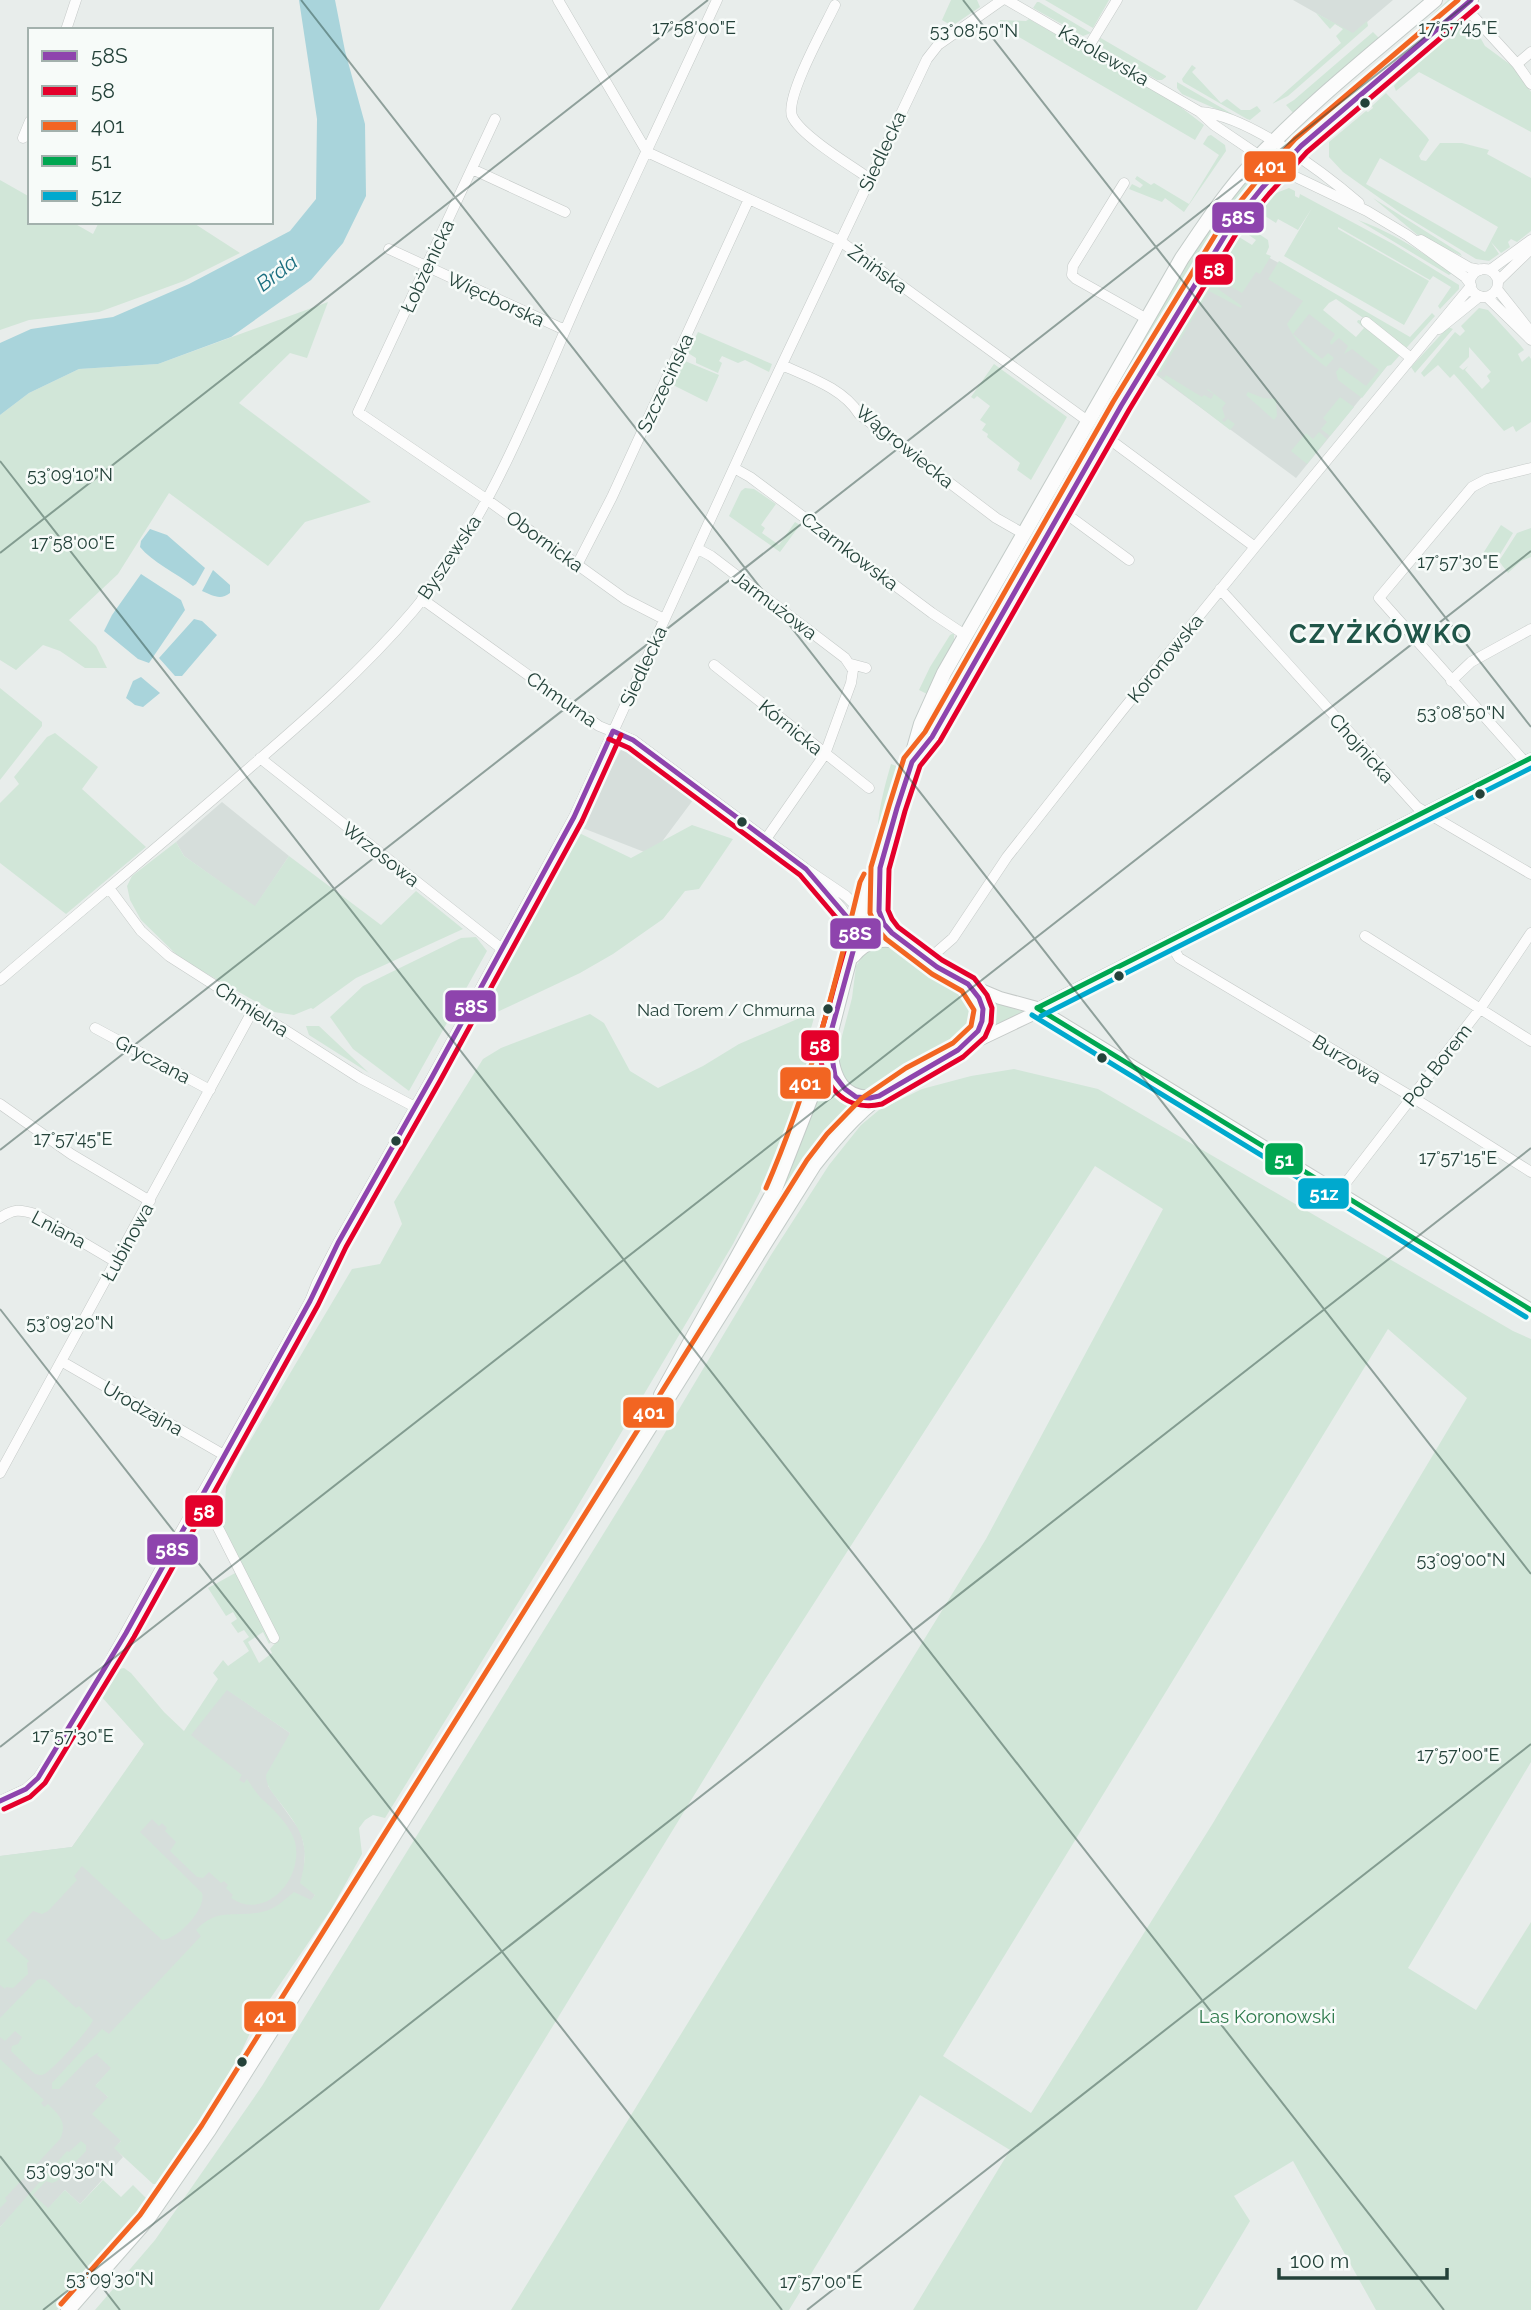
<svg xmlns="http://www.w3.org/2000/svg" width="1531" height="2310" font-family="Raleway,sans-serif">
<style>
.built{fill:#d6dedb}
.green{fill:#d1e6d8;fill-rule:evenodd}
.water{fill:#a9d4db}
.lines{fill:none;stroke-linecap:round;stroke-linejoin:round}
.minor-casing{stroke:#c5cac8;stroke-width:11}
.tertiary-casing{stroke:#c5cac8;stroke-width:14}
.secondary-casing{stroke:#c3cbc8;stroke-width:16}
.minor{stroke:#fcfcfc;stroke-width:10}
.tertiary{stroke:#fcfcfc;stroke-width:12}
.secondary{stroke:#fcfcfc;stroke-width:14}
.bus-1-casing{stroke:#f7fbf9;stroke-width:10}
.bus-2-casing{stroke:#f7fbf9;stroke-width:10}
.bus-3-casing{stroke:#f7fbf9;stroke-width:10}
.bus-4-casing{stroke:#f7fbf9;stroke-width:10}
.bus-5-casing{stroke:#f7fbf9;stroke-width:10}
.bus-1{stroke:#8e44ad;stroke-width:5}
.bus-2{stroke:#e4002b;stroke-width:5}
.bus-3{stroke:#f26522;stroke-width:5}
.bus-4{stroke:#00a651;stroke-width:5}
.bus-5{stroke:#00a9ce;stroke-width:5}
.ticks{fill:none;stroke:#24423a;stroke-width:2;stroke-opacity:0.45}
.bus-dot{fill:#24423a;stroke:#f7fbf9;stroke-width:2.5}
.labels{text-anchor:middle;stroke-width:5;stroke-linejoin:round;paint-order:stroke}
.bus-label{font-size:17px;fill:#24423a;stroke:#f7fbf9;text-anchor:end}
.street-label{font-size:19px;fill:#24423a;stroke:#f7fbf9}
.park-label{font-size:19px;fill:#2d7a4b;stroke:#f7fbf9}
.water-label{font-size:21px;font-style:italic;fill:#1c6f80;stroke:#f7fbf9}
.district-label{font-size:26px;font-weight:bold;letter-spacing:2px;fill:#1f5548;stroke:#f7fbf9}
.ticks-label{font-size:18px;text-anchor:middle;fill:#24423a;stroke:#f7fbf9;stroke-width:5;stroke-linejoin:round;paint-order:stroke}
.line-badge{stroke:#f7fbf9;stroke-width:2.5}
.badge-label{font-size:19px;text-anchor:middle;font-weight:bold;fill:#fff}
</style>
<rect width="100%" height="100%" fill="#e8edeb"/>
<path class="built" d="M1293,0H1393L1353,34Z
M1236,240L1322,286L1311,302L1387,366L1296,478L1155,374Z
M623,746L696,796L652,855L580,827Z
M222,802L289,856L255,907L184,856L176,842Z
M225,1688L290,1733L268,1786L301,1832L305,1851L304,1870L315,1895L306,1909L112,2068L96,2085L108,2097L121,2141L115,2148L123,2157L80,2204L65,2190L48,2209L19,2207L0,2227V1856L72,1847L119,1782L163,1715L187,1736Z"/>
<path class="green" d="M951,0H977L980,7L952,26L942,20Z
M1045,0H1109L1093,28Z
M1292,0L1353,33L1367,21L1368,26L1288,96L1272,104L1341,43L1336,36L1343,29L1335,24L1330,29L1316,13Z
M1448,0H1463L1310,130L1305,127L1402,44Z
M1037,2H1039L1091,33L1083,36L1033,8Z
M1468,16L1485,46L1515,68L1531,92V132L1419,72L1396,91L1394,86L1413,63Z
M1029,19L1174,102L1204,125L1195,140L997,24L1000,20L1026,21Z
M1373,32L1380,39L1294,114L1286,105L1294,100Z
M1099,37L1166,76V77L1162,80H1157L1103,48L1100,44Z
M1192,65L1196,68L1192,72L1221,103L1227,99L1241,110H1250L1257,106L1261,111L1250,120L1247,119L1183,82L1182,79Z
M1177,82L1246,122L1182,94L1177,88Z
M1386,93L1427,137L1429,140L1419,156L1421,160L1426,161L1440,143H1462L1489,150L1487,154L1531,178V231L1517,242L1511,239L1508,242L1510,247L1501,253L1491,242L1499,254L1489,261L1476,259L1402,214L1343,172L1329,157V142L1366,111L1368,112L1373,108L1372,106ZM1380,158L1498,227L1485,252L1366,184Z
M1211,135L1225,145L1226,151L1184,212L1165,198L1162,202L1129,189L1132,184L1140,188L1143,185L1135,179L1137,176L1151,185L1154,183L1189,204L1219,155L1203,144L1208,136Z
M0,180L30,197V222H72L93,234L99,222H192L240,253L184,281L99,312L29,320L0,330Z
M1246,180L1251,184L1208,240L1170,312L1164,309L1161,314L1166,318L1105,419L1099,414L1182,270L1209,228Z
M1289,188L1295,191V196L1299,198L1300,194L1393,244L1459,285V289L1440,309L1438,306L1451,287L1433,276L1430,280L1338,227V229L1429,281L1404,325L1284,256L1312,208L1298,230L1278,219L1276,223L1265,216L1260,224L1252,219L1271,195Z
M1373,198L1460,253L1462,256L1420,237Z
M1358,220C1392,232 1422,252 1452,273L1449,275Z
M1248,224L1257,229L1256,232L1268,240L1269,247L1266,254L1271,256L1260,274L1256,272L1242,293L1222,281L1218,289L1242,306L1241,308L1209,291L1161,372L1157,371L1239,237L1252,245L1256,240L1243,231Z
M1279,261L1410,337L1432,313L1435,316L1391,365L1387,366L1362,398L1338,380L1336,372L1340,367L1366,386L1379,370L1352,349L1344,354L1348,346L1339,338L1331,345L1330,342L1335,334L1309,314L1293,334L1322,359L1328,353L1334,358L1326,367C1309,354 1296,344 1287,324L1303,301L1268,279ZM1336,299L1369,322L1358,320L1357,322L1364,328L1356,337L1323,310L1329,303Z
M328,302L307,358L290,353L239,403L371,502L305,522L268,566L169,493L118,574L69,620L96,646L107,668H85L60,651L43,645L16,670L0,660V415L29,393L79,369L158,364Z
M1479,308L1488,310L1521,346L1524,350L1518,354L1522,362L1529,356L1531,359V422L1516,432L1513,426L1504,431L1454,374L1450,378L1438,365L1424,377L1421,373L1455,332L1460,336L1465,331L1461,326ZM1469,347L1491,372L1487,376L1490,381L1482,389L1465,370L1468,366L1463,370L1459,367L1469,357Z
M1448,327L1453,329L1415,373L1411,367Z
M698,332L772,364L769,372L745,360L738,363L722,356L719,361L722,363L718,373L696,363V358L688,353Z
M685,361L719,375L707,402L673,385Z
M994,364L1067,417L1031,480L1017,470L1020,463L987,437L988,434L982,430L986,424L980,420L990,406L977,396L974,399L971,397Z
M1156,373L1164,378L1166,375L1202,397L1204,395L1211,399L1214,394L1207,390L1208,389L1226,403L1222,408L1225,417L1222,420L1224,422L1228,419L1235,424L1230,430Z
M1248,392L1263,398L1276,399L1277,416L1274,420L1246,395Z
M1340,397L1354,407L1330,436L1321,429L1327,422L1323,418Z
M1095,422L1098,424L1089,440L1093,443L922,741L951,672Z
M1319,432L1327,439L1307,464L1291,451L1306,433L1313,439Z
M745,488L754,489L776,504L761,525L765,528L762,533L779,545L795,522L800,525L780,552L729,516L741,491Z
M1501,525L1513,533L1499,556L1488,560L1482,555Z
M1531,528V557L1521,561L1508,573L1499,561L1517,533Z
M954,633V643L927,694L919,690L930,667L950,635Z
M0,688L42,722V726L0,780Z
M55,733L98,767L82,789L146,847L66,914L0,863V803L19,784L14,777L47,737Z
M891,764L899,767L877,839C878,811 883,792 891,764Z
M1520,769L1524,777L1491,793L1487,785Z
M692,825L733,839L699,889L685,891L663,919L613,954L580,973L493,1014L478,1011L575,831L631,858Z
M176,842L184,856L255,906L289,856L381,925L416,891L463,929L356,978L313,1009L311,1008L294,1015L274,1012L181,959L141,920L130,900L127,886L132,876Z
M476,937L487,951L409,1091L353,1049L330,1017L363,986L461,938Z
M892,944L975,999L977,1023L963,1041L918,1064L878,1091L860,1092L843,1081L837,1055L852,998L856,966L868,949Z
M988,1001H992L1024,1012L986,1031Z
M816,1011L807,1042L816,1045L784,1138L766,1180L733,1244L573,1514L385,1818L373,1815L365,1820L359,1828L362,1854L332,1908L257,2018L237,2061L160,2184H153L114,2148L121,2141L92,2114L108,2097L95,2086L111,2068L97,2055L99,2052L87,2060L59,2089H52V2083L102,2029L109,2034L201,1936L196,1930C218,1907 235,1918 262,1912C276,1909 284,1900 294,1892L311,1900L315,1895L300,1883C311,1844 302,1831 278,1800C272,1792 266,1786 266,1775L290,1733L227,1690L191,1735L242,1775L239,1780L244,1783L247,1779C252,1786 257,1795 263,1800C273,1809 291,1826 295,1842C304,1878 266,1922 231,1898L233,1895L226,1888L228,1885L224,1881L221,1883L209,1872L203,1878L197,1877L170,1851L176,1842L165,1831L167,1828L162,1823L159,1826L152,1819L140,1832L202,1893C207,1909 177,1940 162,1940L82,1866L74,1876L77,1880L48,1911L42,1914L33,1911L6,1940L29,1961L27,1963L28,1974L13,1988L6,1987L5,1989L0,1985V1856L72,1847L144,1744L99,1694L114,1670L124,1668L131,1673L164,1712L184,1731L218,1679L213,1673L223,1660L228,1666L249,1651L243,1641L249,1637L244,1630L238,1633L231,1623L237,1619L233,1612L226,1616L208,1588L237,1572L273,1639L269,1644L263,1632L248,1642L259,1663L272,1653L270,1649L277,1641L212,1506L225,1504L226,1486L241,1456L352,1269L380,1264L402,1224L394,1202L483,1059L501,1048L590,1014L604,1023L630,1071L658,1088L703,1066L739,1044Z
M306,1026H319L369,1073L309,1035Z
M1014,1069L1098,1089L1513,1331L1531,1339V1762L1408,1968L1476,2010L1531,1922V2310H1376L1293,2161L1234,2196L1250,2221L1197,2310H913L1010,2150L920,2095L789,2310H511L986,1539L1163,1209L1095,1166L764,1681L379,2310H95L155,2240L262,2086L641,1473L771,1255L829,1165L861,1125L879,1110L922,1089L971,1076ZM1388,1329L1467,1398L1213,1823L1031,2113L943,2056Z
M828,1073L861,1102L728,1291L751,1245L825,1074Z
M41,1979L46,1980L76,2008L79,2006L93,2020C90,2029 56,2066 46,2073C41,2076 41,2075 35,2074L11,2051L12,2046L18,2044L22,2037L15,2031L5,2041L0,2037V2018L37,1980Z
M0,2059L44,2100L41,2103L44,2107L48,2104C59,2115 68,2123 60,2139L5,2198L7,2201L0,2208Z
M81,2141L86,2145V2151L57,2181L52,2183L46,2181L33,2195L48,2208L65,2190L80,2204L103,2180L121,2197L133,2185L146,2198L135,2214L139,2218L57,2310H0V2227L67,2151L69,2152Z"/>
<path class="water" d="M299,0H335L345,51L365,124L366,196L343,243L311,280L231,337L158,364L79,369L29,393L0,415V343L31,329L113,317L189,284L290,231L316,199L317,119Z
M150,529L167,535L205,568L196,584L193,586C176,573 152,562 140,547L141,541Z
M213,570L230,585V593C220,601 212,595 202,591Z
M141,574L181,600L185,610L149,663L138,659L104,631L112,615Z
M194,619L202,621L217,635L182,676H175L159,658Z
M141,677L160,693L143,707L135,705L126,698L133,681Z"/>
<g class="lines">
<defs>
<path id="minor" d="M558,0L647,152L840,241L1089,422
M1007,0L1200,112L1214,125L1279,169L1367,211L1407,235L1465,277L1471,285
M835,5C825,26 785,97 792,116C800,135 851,166 869,178
M1464,6L1517,64L1531,84
M66,30L76,0
M1089,46L1117,0
M1517,64L1531,52
M1200,112C1247,115 1323,172 1359,203
M495,119L358,412L486,499L625,599L664,619
M23,138L30,121
M472,169L565,212
M1124,183L1073,266L1072,275L1076,279L1147,319
M1421,240L1470,268L1480,270
M389,249L565,330
M1470 283a14 14 0 1 1 28 0a14 14 0 1 1-28 0Z
M1490,270L1531,240
M1498,281L1531,249
M1497,289L1531,332
M1487,297L1531,340
M1366,322L1411,358
M1439,329L1480,296
M782,365C808,377 843,388 859,414L996,518L1024,534
M1105,436L1255,547
M734,468L750,477L932,613L965,635
M1061,510L1129,560
M698,549L711,556L845,658L853,670L851,683L825,754L766,839
M577,565L612,497L749,199
M1220,589L1417,807L1531,874
M422,599L599,726L633,740L806,869L846,896L862,912
M851,664L866,668
M714,665L869,788
M1451,681L1471,662L1531,629
M260,758L502,949
M1524,761L1379,598L1472,487L1487,479L1531,468
M816,879L842,909L856,935
M109,888L141,931L169,956L360,1078L415,1107
M1365,936L1531,1041
M1169,941L1179,958L1412,1097L1531,1172
M924,957L937,952L953,938L1007,857L1121,712L1255,547L1471,286
M0,980C82,910 165,841 247,770C305,720 363,670 413,611C490,519 533,402 581,294C625,195 672,98 717,0
M1037,1008L1531,758
M95,1028L210,1090
M0,1104L71,1154L150,1201
M1338,1193L1480,1009L1531,933
M0,1218C13,1209 20,1209 35,1214L116,1262
M61,1361L224,1455
M0,1473L253,1010
M201,1494L274,1638
M0,1801L26,1789L38,1778C90,1701 133,1619 177,1538C221,1459 267,1380 310,1301L317,1283L338,1243L432,1077L574,817L759,413L927,59L938,45L1002,0"/>
<path id="tertiary" d="M969,985L1000,998L1037,1008L1531,1310
M964,1047L1029,1016L1037,1008"/>
<path id="secondary" d="M914,759L932,737L1121,406L1208,261L1229,229L1262,188L1301,146L1471,0
M853,956C867,939 882,937 903,942
M830,1047C832,1077 843,1104 879,1096
M661,1395L775,1189L811,1097L829,1039L869,884L880,868L921,724L944,673L1182,258C1204,226 1225,193 1252,164C1308,104 1373,53 1435,0
M68,2310L147,2220L209,2130L814,1165C839,1133 864,1105 898,1083C924,1067 959,1056 978,1031C984,1022 984,1009 980,1000C974,986 961,981 948,973C928,962 882,933 878,910C877,902 880,896 881,889C882,882 881,874 880,868"/>
</defs>
<use href="#minor" class="minor-casing"/>
<use href="#tertiary" class="tertiary-casing"/>
<use href="#secondary" class="secondary-casing"/>
<use href="#minor" class="minor"/>
<use href="#tertiary" class="tertiary"/>
<use href="#secondary" class="secondary"/>
<defs>
<path id="bus-1" d="M613,731L633,740L806,869L847,917L857,937L829,1039L835,1076L845,1089L856,1097L870,1098L879,1096L958,1050L978,1031L982,1021L983,1009L979,998L968,984L937,967L892,933L884,924L879,911L880,868L897,808L912,762L932,737L1121,406L1229,229L1262,188L1301,146L1471,0
M0,1801L26,1789L38,1778L126,1633L310,1301L338,1243L432,1077L574,817L613,731"/>
<path id="bus-2" d="M609,739L629,748L800,875L840,922L848,938C841,961 835,983 829,1006C826,1016 822,1027 820,1038C816,1076 839,1114 882,1104L963,1057L985,1037L991,1023L992,1008L987,995L974,978L942,960L898,927L892,919L888,910L889,869L905,811L920,766L940,741L1129,410L1236,234L1269,194L1307,152L1477,7
M4,1809L30,1797L45,1783L134,1637L318,1305L346,1247L440,1081L582,821L621,735"/>
<path id="bus-3" d="M766,1188C809,1089 835,986 860,882L864,874
M61,2304L140,2215L202,2125L807,1160L827,1134L862,1098L906,1068L953,1043L971,1026L974,1010L962,991L932,974L886,939L877,929L870,913L871,867L889,806L904,758L925,732L1113,402L1222,224L1256,182L1295,139L1458,0"/>
<path id="bus-4" d="M1037,1008L1531,1310
M1037,1008L1531,758"/>
<path id="bus-5" d="M1032,1015L1526,1317
M1041,1016L1531,768"/>
</defs>
<use href="#bus-1" class="bus-1-casing"/>
<use href="#bus-2" class="bus-2-casing"/>
<use href="#bus-3" class="bus-3-casing"/>
<use href="#bus-4" class="bus-4-casing"/>
<use href="#bus-5" class="bus-5-casing"/>
<use href="#bus-1" class="bus-1"/>
<use href="#bus-2" class="bus-2"/>
<use href="#bus-3" class="bus-3"/>
<use href="#bus-4" class="bus-4"/>
<use href="#bus-5" class="bus-5"/>
</g>
<path class="ticks" d="M301,0L1531,1574M963,0L1531,727M0,461L1444,2310M0,553L708,0M0,1150L1472,0M0,1309L782,2310M0,1747L1531,551M0,2156L120,2310M43,2310L1531,1148M807,2310L1531,1744"/>
<g class="bus-dot">
<circle cx="1365" cy="103" r="6"/>
<circle cx="1480" cy="794" r="6"/>
<circle cx="742" cy="822" r="6"/>
<circle cx="1119" cy="976" r="6"/>
<circle cx="828" cy="1009" r="6"/>
<circle cx="1102" cy="1058" r="6"/>
<circle cx="396" cy="1141" r="6"/>
<circle cx="242" cy="2062" r="6"/>
</g>
<g class="labels">
<g class="bus-label">
<text x="815" y="1016">Nad Torem / Chmurna</text>
</g>
<g class="street-label">
<text transform="translate(1104 55) rotate(30)" y="7">Karolewska</text>
<text transform="translate(882 151) rotate(-65)" y="7">Siedlecka</text>
<text transform="translate(427 266) rotate(-65)" y="7">Łobżenicka</text>
<text transform="translate(878 269) rotate(36)" y="7">Żnińska</text>
<text transform="translate(496 299) rotate(25)" y="7">Więcborska</text>
<text transform="translate(665 383) rotate(-65)" y="7">Szczecińska</text>
<text transform="translate(905 446) rotate(39)" y="7">Wągrowiecka</text>
<text transform="translate(545 541) rotate(36)" y="7">Obornicka</text>
<text transform="translate(850 551) rotate(37)" y="7">Czarnkowska</text>
<text transform="translate(449 557) rotate(-56)" y="7">Byszewska</text>
<text transform="translate(775 605) rotate(37)" y="7">Jarmużowa</text>
<text transform="translate(1165 658) rotate(-51)" y="7">Koronowska</text>
<text transform="translate(643 666) rotate(-65)" y="7">Siedlecka</text>
<text transform="translate(562 699) rotate(35)" y="7">Chmurna</text>
<text transform="translate(791 727) rotate(39)" y="7">Kórnicka</text>
<text transform="translate(1362 748) rotate(48)" y="7">Chojnicka</text>
<text transform="translate(381 854) rotate(38)" y="7">Wrzosowa</text>
<text transform="translate(252 1009) rotate(33)" y="7">Chmielna</text>
<text transform="translate(153 1059) rotate(28)" y="7">Gryczana</text>
<text transform="translate(1347 1059) rotate(31)" y="7">Burzowa</text>
<text transform="translate(1437 1065) rotate(-52)" y="7">Pod Borem</text>
<text transform="translate(59 1229) rotate(28)" y="7">Lniana</text>
<text transform="translate(127 1242) rotate(-61)" y="7">Łubinowa</text>
<text transform="translate(143 1408) rotate(30)" y="7">Urodzajna</text>
</g>
<g class="park-label">
<text x="1267" y="2023">Las Koronowski</text>
</g>
<g class="water-label">
<text transform="translate(277 273) rotate(-37)" y="7">Brda</text>
</g>
<g class="district-label">
<text x="1381" y="643">CZYŻKÓWKO</text>
</g>
</g>
<g class="ticks-label">
<text x="694" y="34">17°58'00"E</text>
<text x="1458" y="34">17°57'45"E</text>
<text x="974" y="37">53°08'50"N</text>
<text x="70" y="481">53°09'10"N</text>
<text x="73" y="549">17°58'00"E</text>
<text x="1458" y="568">17°57'30"E</text>
<text x="1461" y="719">53°08'50"N</text>
<text x="73" y="1145">17°57'45"E</text>
<text x="1458" y="1164">17°57'15"E</text>
<text x="70" y="1329">53°09'20"N</text>
<text x="1461" y="1566">53°09'00"N</text>
<text x="73" y="1742">17°57'30"E</text>
<text x="1458" y="1761">17°57'00"E</text>
<text x="70" y="2176">53°09'30"N</text>
<text x="110" y="2285">53°09'30"N</text>
<text x="821" y="2288">17°57'00"E</text>
</g>
<g class="line-badge">
<rect x="1243" y="150" width="54" height="33" rx="7" fill="#f26522"/>
<rect x="1211" y="201" width="54" height="33" rx="7" fill="#8e44ad"/>
<rect x="1194" y="253" width="40" height="33" rx="7" fill="#e4002b"/>
<rect x="829" y="917" width="53" height="33" rx="7" fill="#8e44ad"/>
<rect x="444" y="989" width="53" height="34" rx="7" fill="#8e44ad"/>
<rect x="800" y="1029" width="40" height="33" rx="7" fill="#e4002b"/>
<rect x="779" y="1066" width="53" height="34" rx="7" fill="#f26522"/>
<rect x="1264" y="1142" width="40" height="34" rx="7" fill="#00a651"/>
<rect x="1297" y="1177" width="53" height="33" rx="7" fill="#00a9ce"/>
<rect x="622" y="1396" width="53" height="33" rx="7" fill="#f26522"/>
<rect x="184" y="1494" width="40" height="34" rx="7" fill="#e4002b"/>
<rect x="146" y="1533" width="53" height="33" rx="7" fill="#8e44ad"/>
<rect x="243" y="2000" width="54" height="33" rx="7" fill="#f26522"/>
</g>
<g class="badge-label">
<text x="1270" y="173">401</text>
<text x="1238" y="224">58S</text>
<text x="1214" y="276">58</text>
<text x="855" y="940">58S</text>
<text x="471" y="1013">58S</text>
<text x="820" y="1052">58</text>
<text x="805" y="1090">401</text>
<text x="1284" y="1166">51</text>
<text x="1324" y="1200">51z</text>
<text x="649" y="1419">401</text>
<text x="204" y="1518">58</text>
<text x="172" y="1556">58S</text>
<text x="270" y="2023">401</text>
</g>
<rect x="28" y="28" width="245" height="196" fill="#f7fbf9" stroke="#a3b1ad" stroke-width="2"/>
<rect x="42" y="51" width="35" height="10" fill="#8e44ad" stroke="#a3b1ad" stroke-width="2"/>
<text x="91" y="63" font-size="21" fill="#24423a">58S</text>
<rect x="42" y="86" width="35" height="10" fill="#e4002b" stroke="#a3b1ad" stroke-width="2"/>
<text x="91" y="98" font-size="21" fill="#24423a">58</text>
<rect x="42" y="121" width="35" height="10" fill="#f26522" stroke="#a3b1ad" stroke-width="2"/>
<text x="91" y="133" font-size="21" fill="#24423a">401</text>
<rect x="42" y="156" width="35" height="10" fill="#00a651" stroke="#a3b1ad" stroke-width="2"/>
<text x="91" y="168" font-size="21" fill="#24423a">51</text>
<rect x="42" y="191" width="35" height="10" fill="#00a9ce" stroke="#a3b1ad" stroke-width="2"/>
<text x="91" y="203" font-size="21" fill="#24423a">51z</text>
<path d="M1279 2268v10h168v-10" fill="none" stroke="#24423a" stroke-width="3.5"/>
<text x="1290" y="2268" font-size="21" fill="#24423a" stroke="#f7fbf9" stroke-width="5" paint-order="stroke">100 m</text>
</svg>
